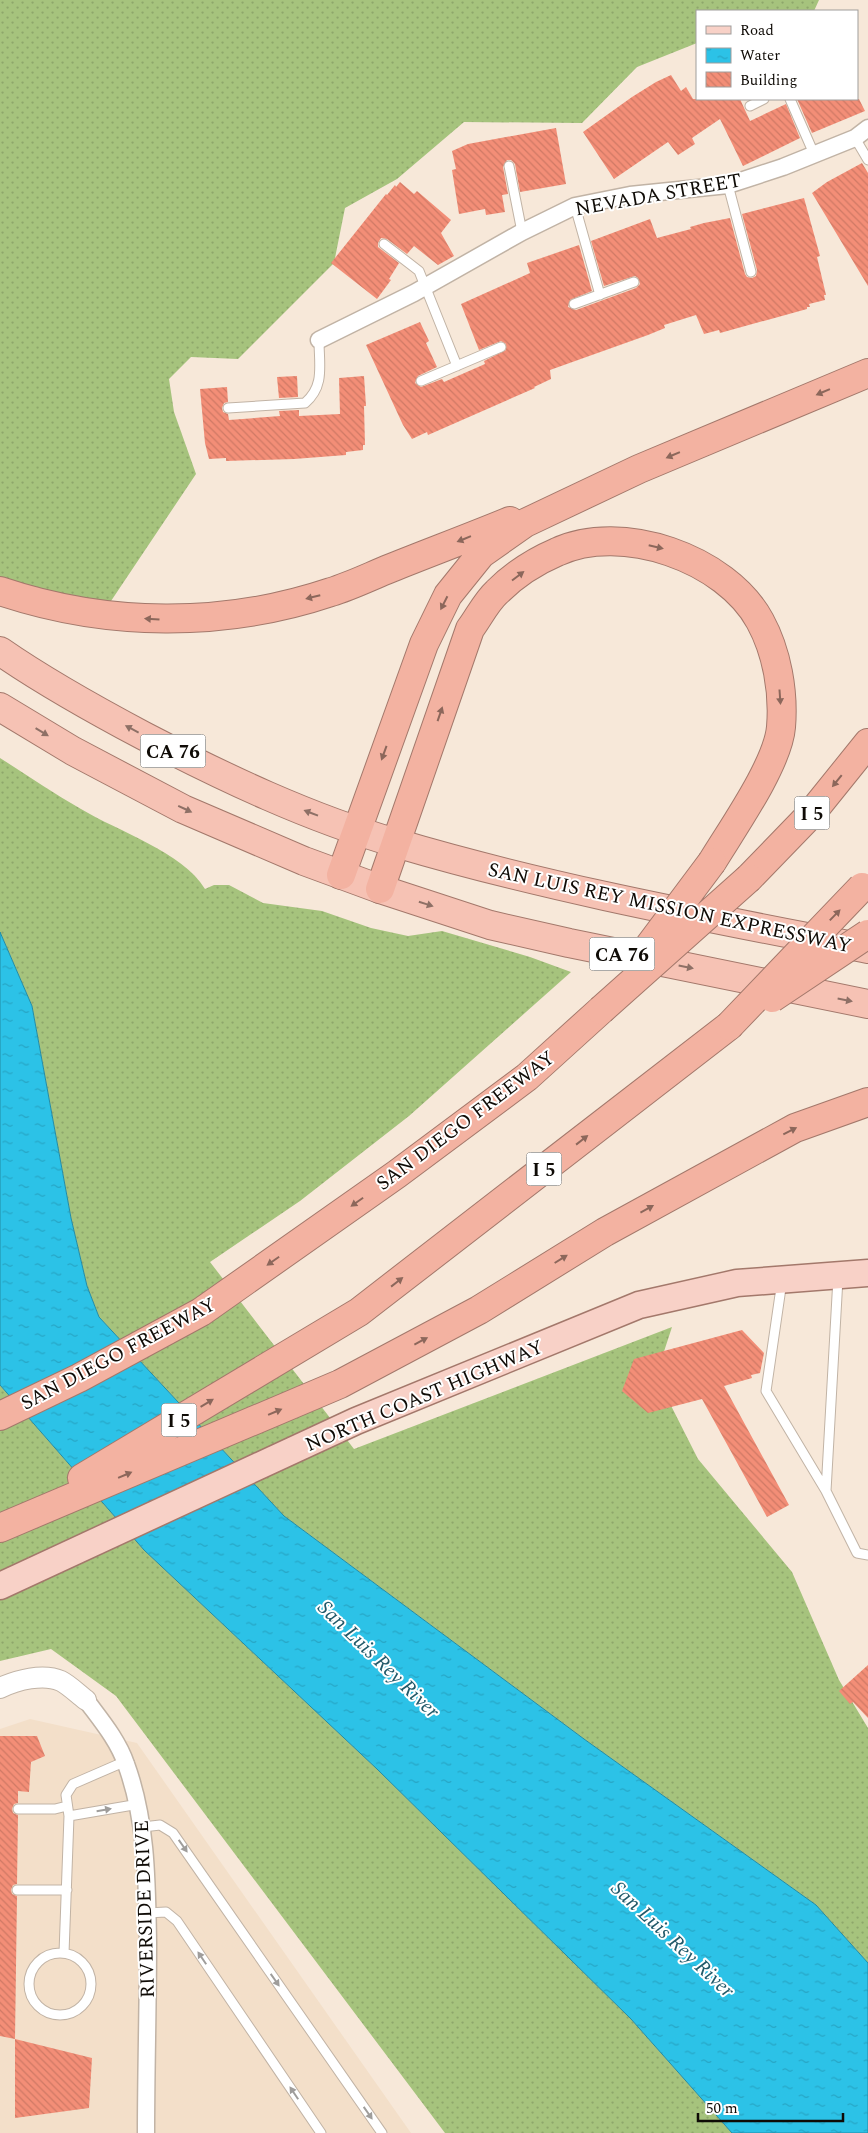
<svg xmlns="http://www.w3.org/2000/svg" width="868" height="2133" font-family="Spectral,serif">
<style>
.built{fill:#f3dfc9}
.grass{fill:url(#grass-dots)}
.water{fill:url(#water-ripples);stroke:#238ba4}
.building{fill:url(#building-back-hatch)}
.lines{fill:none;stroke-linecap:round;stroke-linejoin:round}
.service-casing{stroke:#c1b3a5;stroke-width:11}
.minor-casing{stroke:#c1b3a5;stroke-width:19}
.tertiary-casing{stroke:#c1b3a5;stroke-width:22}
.primary-casing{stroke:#a3786b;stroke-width:29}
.trunk-casing{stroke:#a3786b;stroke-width:30}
.motorway-casing{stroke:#a3786b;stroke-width:30}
.service{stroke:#fff;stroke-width:9}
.minor{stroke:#fff;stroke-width:16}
.tertiary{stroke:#fff;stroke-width:20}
.primary{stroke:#f8d1c7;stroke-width:26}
.trunk{stroke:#f6c2b4;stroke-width:28}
.motorway{stroke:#f3b2a1;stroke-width:28}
.motorway-bridge-casing{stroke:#a3786b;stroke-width:30;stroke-linecap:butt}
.motorway-bridge{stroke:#f3b2a1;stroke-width:28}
.oneway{fill:#8c675b}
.oneway2{fill:#8e7066}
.oneway3{fill:#9f9d9b}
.labels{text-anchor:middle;stroke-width:4;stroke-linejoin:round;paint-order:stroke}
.shield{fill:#fff;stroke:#575451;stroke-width:1}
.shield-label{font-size:19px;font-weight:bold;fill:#0f0b06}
.street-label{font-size:20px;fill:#0f0b06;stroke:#fff}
.water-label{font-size:21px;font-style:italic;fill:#225a6a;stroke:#fff}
</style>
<defs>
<pattern id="grass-dots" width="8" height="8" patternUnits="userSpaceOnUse" patternTransform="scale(1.25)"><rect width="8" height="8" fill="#a6c37d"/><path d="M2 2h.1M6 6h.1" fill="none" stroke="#8ea66b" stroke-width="1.8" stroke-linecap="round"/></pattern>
<pattern id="water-ripples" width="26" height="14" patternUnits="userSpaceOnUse" patternTransform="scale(1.25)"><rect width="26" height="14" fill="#2cc2e7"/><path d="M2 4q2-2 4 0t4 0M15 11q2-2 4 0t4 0" fill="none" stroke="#26a5c5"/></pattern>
<pattern id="building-back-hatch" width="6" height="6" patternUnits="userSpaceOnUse" patternTransform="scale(1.25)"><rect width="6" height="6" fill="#f38e77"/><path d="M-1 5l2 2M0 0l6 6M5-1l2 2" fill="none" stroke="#cf7965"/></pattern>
</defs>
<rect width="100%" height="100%" fill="#f7e8d9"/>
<path class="built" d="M30,1719L137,1743L411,2133H0V1729Z"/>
<path class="grass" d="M0,0H819L814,11H697V43L637,67L582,123L464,122L397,179L345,208L334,263L238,359L191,357L169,379L174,412L196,474L109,604L63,598L0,579Z
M0,758C27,775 53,793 81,809C117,831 183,852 205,889L214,885H229L263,903L322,911L371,928L408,936L442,931L530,957L571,972L409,1116L300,1201L210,1262L354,1449L672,1327L656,1376L698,1459L792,1572L839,1680L868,1728V1963L816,1905L584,1739L284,1516L99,1317L87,1286L71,1218L32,1006L0,932Z
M0,1385L144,1550L377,1769L631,2019L732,2133H445L116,1696L51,1649L0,1661Z"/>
<path class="water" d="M0,932L32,1006L71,1218L87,1286L99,1317L284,1516L584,1739L816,1905L868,1963V2133H732L631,2019L377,1769L144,1550L0,1385Z"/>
<path class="building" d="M671,75L681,91L686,87L693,99H740L750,121L786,104L800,138L743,166L720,119L692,138L695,144L678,155L668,142L614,179L583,132L632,97L656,82Z
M797,99H859L865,111L812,133Z
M556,128L566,184L520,192L515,164L511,160H507L503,167L508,194L502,195L505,212L486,215L485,209L459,214L452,170L456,169L452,151L468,144Z
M862,163L868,173V286L812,193L827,182Z
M400,182L414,194L417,191L451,220L441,233L454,256L438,265L414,246L407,254L387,239L381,238L378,243V247L399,263L389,279L391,280L377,299L331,263L386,194L387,195L395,185L396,187Z
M804,198L820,256L817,257L826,295H824L825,300L809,304L810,307H807V309L720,333L719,330L704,334L696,315L664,325L665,328L648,335L550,370L551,379L534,387L535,388L428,435L427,432L412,439L403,425L366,345L420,322L429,341L426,343L437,367L418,376L415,383L421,387L442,379L444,382L485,364L484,361L506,350V344L501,341L479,350L461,304L530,273L527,263L579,245L592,291L570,300L568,307L576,310L636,288L640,284L638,278L635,276L604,286L591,241L650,219L657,238L691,229L690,227L704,223L730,218L745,274L747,277L752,278L756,276L757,270L742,214Z
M297,376L298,397L279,398L277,377Z
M364,376L366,406H364L365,445H363V450L346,452V455L294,459L226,461V458L209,459L205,443L200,389L227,387L228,402L224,403L222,408L223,412L228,414L229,420L280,416L279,411L299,410V416L340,414L339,378Z
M742,1330L764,1353L760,1373L751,1375L752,1378L724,1386L789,1505L767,1517L702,1399L648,1413L622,1391L634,1359Z
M868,1665V1718L853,1702L850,1704L839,1691Z
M0,1736H37L45,1756L31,1762L29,1792L18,1791V1803L14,1804L12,1809L13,1813L18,1815L17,1884L13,1885L11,1890L12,1894L17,1896L15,2039L0,2036Z
M15,2039L92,2058L89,2108L15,2118Z"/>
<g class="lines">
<defs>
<path id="service" d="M790,99L814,154
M750,106L764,99
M855,138L868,160
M509,166L522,232
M728,185L751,272
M575,206L600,295
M384,244L419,271L457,366
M574,304L634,282
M421,381L501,347
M228,408L305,403C325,386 319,365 319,340
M782,1281L766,1391L826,1491L838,1278
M826,1491L857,1553L868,1555
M18,1809H55L67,1806
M69,1816L139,1804
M143,1827L160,1825L173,1833L382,2133
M17,1890H67
M147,1913L166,1912L177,1921L321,2133
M64,1953L69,1816L66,1795L73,1784L126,1761
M29 1984a31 31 0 1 1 62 0a31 31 0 1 1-62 0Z"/>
<path id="minor" d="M319,340L414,293L522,232L575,206L630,195L728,185L783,167L855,138L868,128
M86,1700C100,1719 118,1740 126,1764C147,1821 147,1883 148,1943C148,2007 146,2070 146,2133"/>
<path id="tertiary" d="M0,1688C17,1680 43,1673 61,1681C69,1685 78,1694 86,1700"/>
<path id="primary" d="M0,1586L356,1421L639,1305L737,1283L868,1273"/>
<path id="trunk" d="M0,651C46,683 95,710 144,736C225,778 309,818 396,843C551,889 710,918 868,949
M0,707L73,751L183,809L304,861L380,889L490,925L569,943L868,1004"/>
<path id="motorway" d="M0,591C107,627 224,628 331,592C351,586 371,576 391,568C431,552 471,537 510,521
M341,875L424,644L448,595L481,554L525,523L639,469L868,373
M749,878L810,815L868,743
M380,889L470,629C479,617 486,602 497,592C513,576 536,561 557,552C621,522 726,558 760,621C777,652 784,692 781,727C778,764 732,829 712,862
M0,1416L79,1378L201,1312L397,1174L527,1077L601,1010
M82,1478L359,1312L729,1026
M0,1528L340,1384L479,1310L605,1232L795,1128L868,1102"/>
</defs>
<use href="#service" class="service-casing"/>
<use href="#minor" class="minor-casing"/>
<use href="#tertiary" class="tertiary-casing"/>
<use href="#primary" class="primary-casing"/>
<use href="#trunk" class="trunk-casing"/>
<use href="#motorway" class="motorway-casing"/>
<use href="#service" class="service"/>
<use href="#minor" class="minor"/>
<use href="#tertiary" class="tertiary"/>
<use href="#primary" class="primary"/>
<use href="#trunk" class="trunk"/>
<use href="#motorway" class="motorway"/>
<defs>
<path id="motorway-bridge" d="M638,961L712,862
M772,998L868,934
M601,1010L749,878
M729,1026L862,887"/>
</defs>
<use href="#motorway-bridge" class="motorway-bridge-casing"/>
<use href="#motorway-bridge" class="motorway-bridge"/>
</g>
<defs><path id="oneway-solid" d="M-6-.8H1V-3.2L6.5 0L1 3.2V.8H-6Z" transform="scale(1.25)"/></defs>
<g class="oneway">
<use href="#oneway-solid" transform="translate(823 392) rotate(157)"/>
<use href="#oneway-solid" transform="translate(673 455) rotate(157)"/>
<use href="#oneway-solid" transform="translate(464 539) rotate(158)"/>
<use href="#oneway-solid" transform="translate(656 547) rotate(13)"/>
<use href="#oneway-solid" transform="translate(518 576) rotate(-37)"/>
<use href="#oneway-solid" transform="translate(313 597) rotate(166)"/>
<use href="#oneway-solid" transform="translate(444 603) rotate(117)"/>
<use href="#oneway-solid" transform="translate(152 619) rotate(-176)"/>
<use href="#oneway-solid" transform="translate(780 697) rotate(86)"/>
<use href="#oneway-solid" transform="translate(440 714) rotate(-71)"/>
<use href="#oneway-solid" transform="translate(384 753) rotate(110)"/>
<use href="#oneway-solid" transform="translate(837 781) rotate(129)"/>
<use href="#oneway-solid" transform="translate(835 915) rotate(-46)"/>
<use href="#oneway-solid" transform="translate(790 1131) rotate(-27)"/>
<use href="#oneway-solid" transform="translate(582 1140) rotate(-38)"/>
<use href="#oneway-solid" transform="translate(357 1202) rotate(145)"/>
<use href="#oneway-solid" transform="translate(647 1209) rotate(-29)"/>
<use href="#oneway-solid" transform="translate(561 1259) rotate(-32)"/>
<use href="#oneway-solid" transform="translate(273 1261) rotate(145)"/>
<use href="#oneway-solid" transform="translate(397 1282) rotate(-38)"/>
<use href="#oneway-solid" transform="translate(421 1341) rotate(-28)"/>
<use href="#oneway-solid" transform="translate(207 1403) rotate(-31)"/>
<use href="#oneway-solid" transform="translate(275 1412) rotate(-23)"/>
<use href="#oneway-solid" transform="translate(125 1475) rotate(-23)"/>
</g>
<g class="oneway2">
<use href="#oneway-solid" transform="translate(132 729) rotate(-152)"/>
<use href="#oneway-solid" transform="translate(42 732) rotate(31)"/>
<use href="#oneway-solid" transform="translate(185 809) rotate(25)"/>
<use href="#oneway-solid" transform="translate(311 813) rotate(-159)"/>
<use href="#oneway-solid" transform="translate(426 904) rotate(18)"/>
<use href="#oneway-solid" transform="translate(686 967) rotate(11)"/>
<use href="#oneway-solid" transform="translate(845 1000) rotate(11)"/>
</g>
<g class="oneway3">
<use href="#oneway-solid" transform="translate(104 1810) rotate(-10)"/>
<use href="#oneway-solid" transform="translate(183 1846) rotate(55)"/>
<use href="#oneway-solid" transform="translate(202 1958) rotate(-124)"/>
<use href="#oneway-solid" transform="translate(275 1980) rotate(55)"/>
<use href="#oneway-solid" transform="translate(294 2093) rotate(-124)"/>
<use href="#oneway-solid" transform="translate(368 2113) rotate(55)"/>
</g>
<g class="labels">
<g class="shield">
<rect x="140.5" y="734.5" width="65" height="33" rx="4"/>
<rect x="794.5" y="796.5" width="35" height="33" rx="4"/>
<rect x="589.5" y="937.5" width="65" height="33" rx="4"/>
<rect x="526.5" y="1152.5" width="35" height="33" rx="4"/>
<rect x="161.5" y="1403.5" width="35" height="33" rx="4"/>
</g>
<g class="shield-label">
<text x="173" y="758">CA 76</text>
<text x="812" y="820">I 5</text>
<text x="622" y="961">CA 76</text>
<text x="544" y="1176">I 5</text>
<text x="179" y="1427">I 5</text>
</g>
<g class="street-label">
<text transform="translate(658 194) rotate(-10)" y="7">NEVADA STREET</text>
<text transform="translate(670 907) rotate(12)" y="7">SAN LUIS REY MISSION EXPRESSWAY</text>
<text transform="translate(465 1120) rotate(-37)" y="7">SAN DIEGO FREEWAY</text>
<text transform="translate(118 1353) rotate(-28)" y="7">SAN DIEGO FREEWAY</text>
<text transform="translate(424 1395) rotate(-23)" y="7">NORTH COAST HIGHWAY</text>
<text transform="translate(144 1909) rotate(-92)" y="7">RIVERSIDE DRIVE</text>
</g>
<g class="water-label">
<text transform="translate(379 1659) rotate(44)" y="7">San Luis Rey River</text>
<text transform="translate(673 1939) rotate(43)" y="7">San Luis Rey River</text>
</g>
</g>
<rect x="696" y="10" width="162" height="90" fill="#ffffff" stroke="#9f9d9b"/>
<rect x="706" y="26" width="25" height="8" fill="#f8d1c7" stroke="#9f9d9b"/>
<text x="740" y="35" font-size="15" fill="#0f0b06">Road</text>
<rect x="706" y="48" width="25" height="15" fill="url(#water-ripples)" stroke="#9f9d9b"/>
<text x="740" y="60" font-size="15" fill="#0f0b06">Water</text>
<rect x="706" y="72" width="25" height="15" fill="url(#building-back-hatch)" stroke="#9f9d9b"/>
<text x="740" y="85" font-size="15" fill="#0f0b06">Building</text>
<path d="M698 2113v8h145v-8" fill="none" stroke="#0f0b06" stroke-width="2.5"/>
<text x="706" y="2113" font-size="15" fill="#0f0b06" stroke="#ffffff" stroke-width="4" paint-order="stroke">50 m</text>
</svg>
